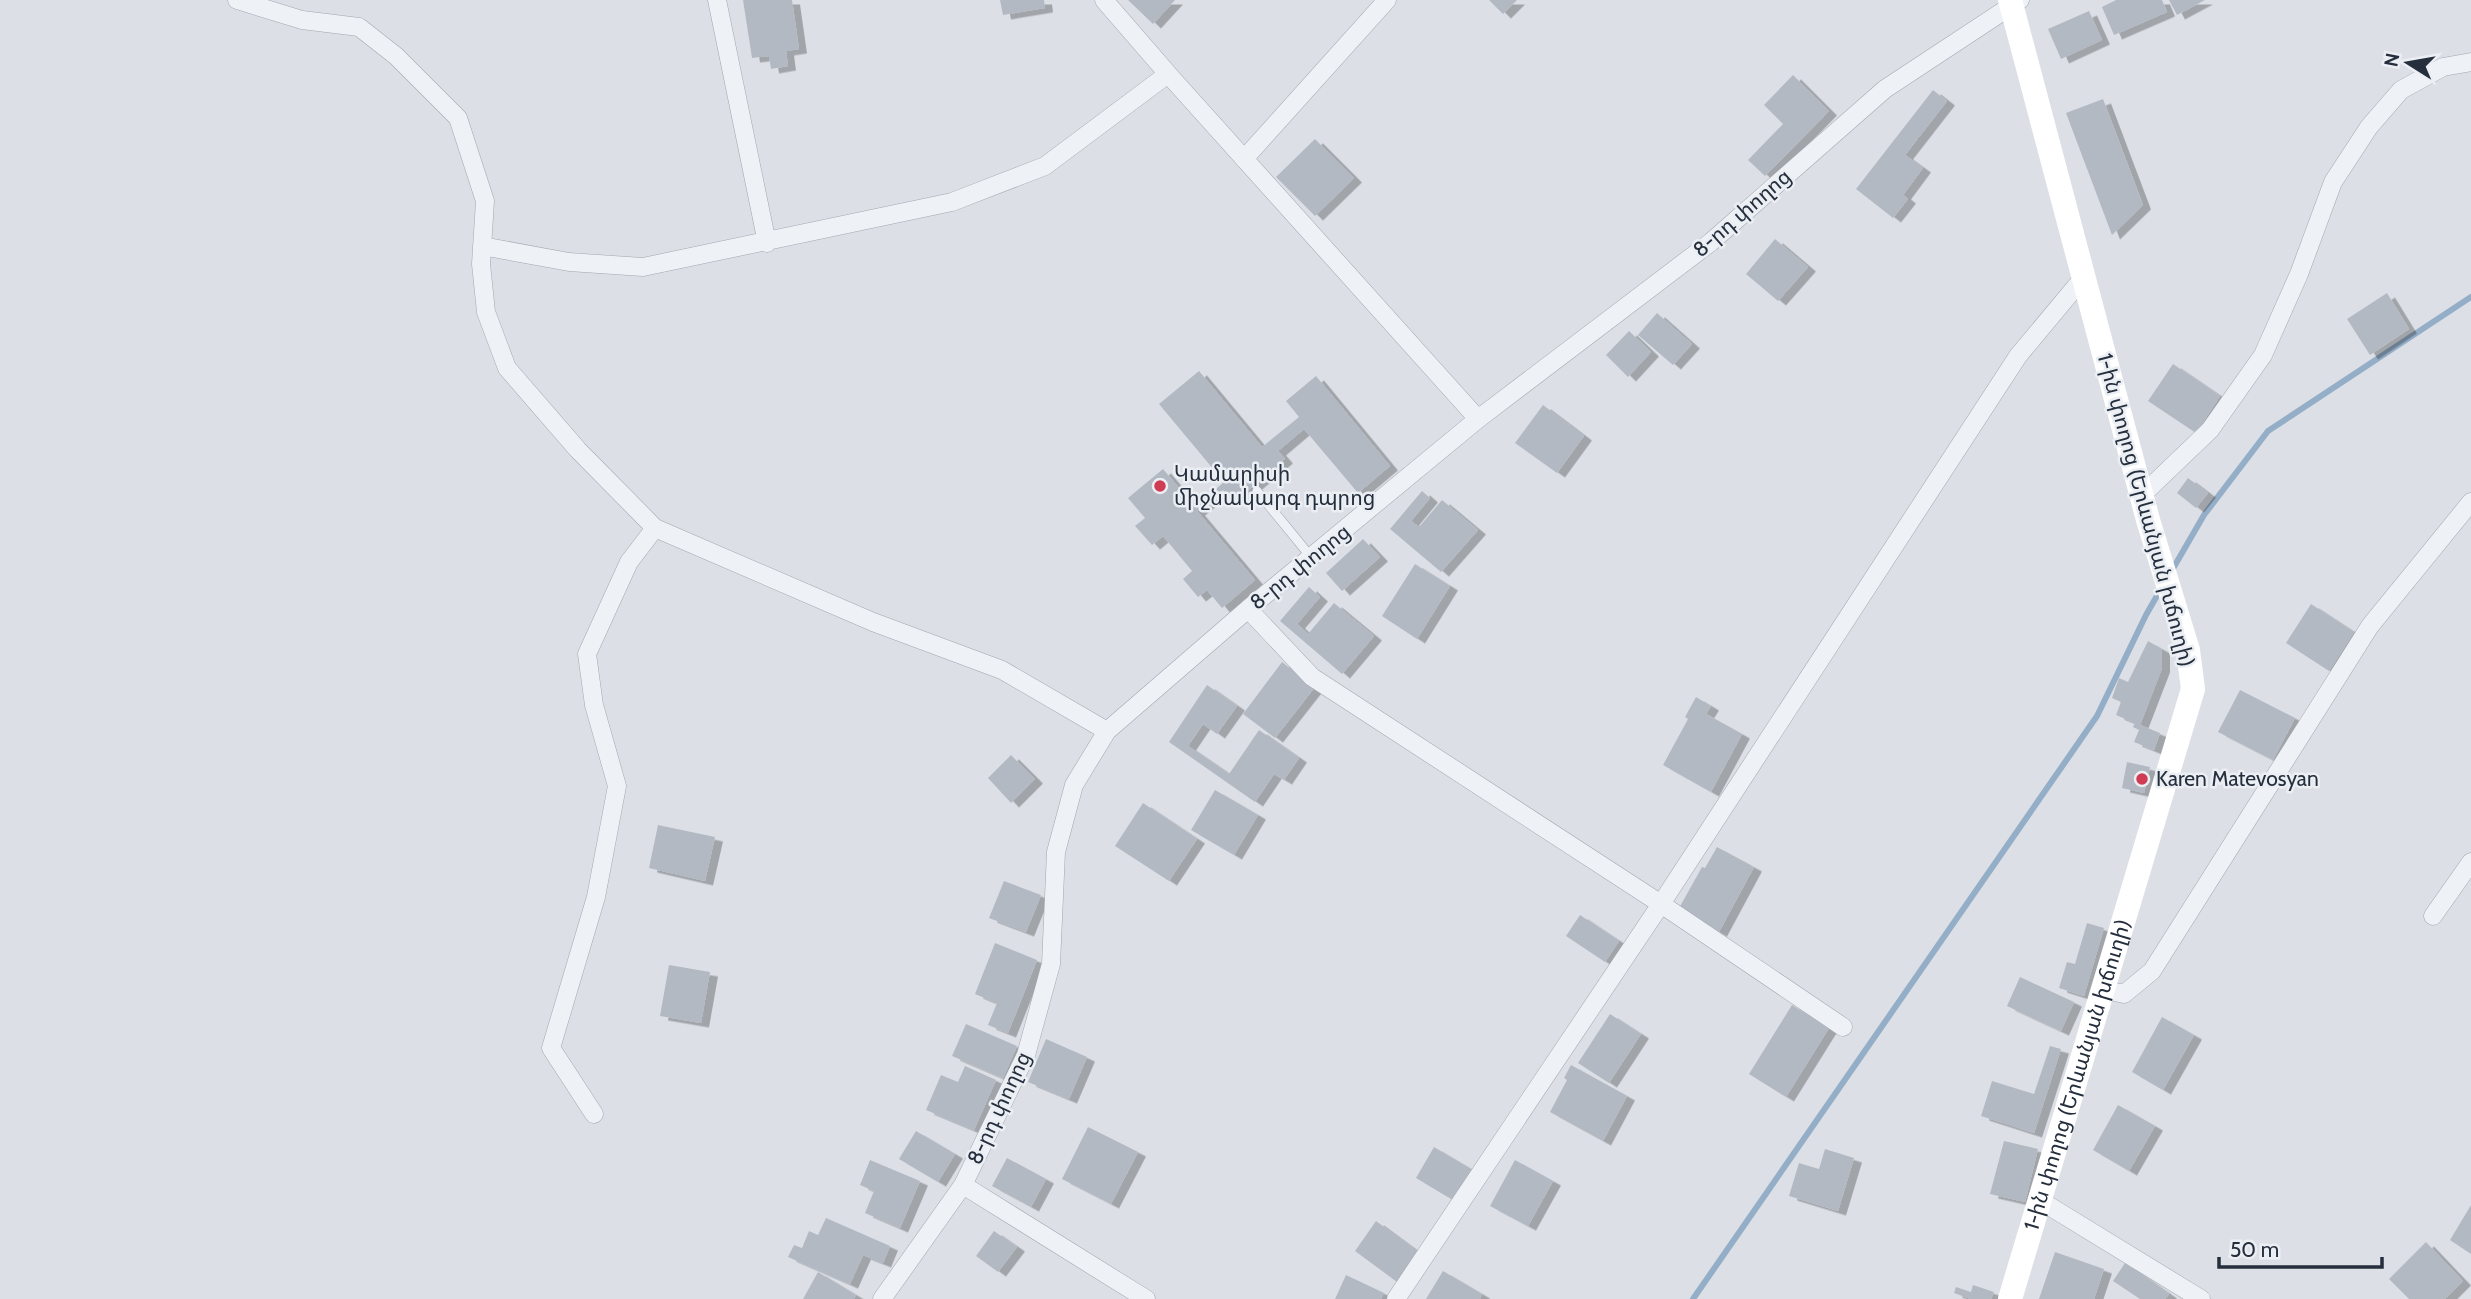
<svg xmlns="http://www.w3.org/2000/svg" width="2471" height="1299" font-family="Cabin,'Noto Sans Armenian',sans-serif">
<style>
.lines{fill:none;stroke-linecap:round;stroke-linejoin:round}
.stream{stroke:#95aec8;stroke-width:6}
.building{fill:#b3b9c3;filter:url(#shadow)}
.service-casing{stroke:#a1a7b0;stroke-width:10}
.minor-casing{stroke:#a1a7b0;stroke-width:19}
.service{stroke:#eef1f5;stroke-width:9}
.minor{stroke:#eef1f5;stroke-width:18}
.secondary{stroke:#fff;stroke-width:24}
.poi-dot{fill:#d03c53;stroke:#ebeff4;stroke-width:2.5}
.labels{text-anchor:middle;stroke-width:5;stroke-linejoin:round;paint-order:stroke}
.street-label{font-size:21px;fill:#252e3d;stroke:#ebeff4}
.poi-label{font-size:21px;fill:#252e3d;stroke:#ebeff4;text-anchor:start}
</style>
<defs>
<filter id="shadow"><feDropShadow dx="8" dy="4.5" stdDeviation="0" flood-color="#0004"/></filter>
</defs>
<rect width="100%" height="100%" fill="#dce0e6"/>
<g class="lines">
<path class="stream" d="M2171,572L2204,515L2268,431L2471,297
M1693,1299L2097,716L2146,615L2162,587"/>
</g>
<path class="building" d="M743,0H792L799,49L786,51L788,66L771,69L769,56L752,58Z
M1000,0H1044L1045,8L1003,15Z
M1128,0H1175L1153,24Z
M1489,0H1517L1503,14Z
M2116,0H2162L2167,12L2114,35L2102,7Z
M2169,0H2205L2177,15Z
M2089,11L2102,40L2061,59L2048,29Z
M1793,75L1829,111L1765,176L1748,160L1783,124L1764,105Z
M1933,90L1947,101L1905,155L1923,168L1903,195L1908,199L1893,218L1856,189Z
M2103,99L2143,205L2112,235L2066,113Z
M1315,139L1354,178L1315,216L1276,177Z
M1775,239L1808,267L1778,301L1746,274Z
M2387,293L2409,329L2370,355L2347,319Z
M1657,313L1692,344L1673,365L1638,335Z
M1629,331L1651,352L1628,377L1606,355Z
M2173,364L2220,396L2196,433L2148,401Z
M1199,371L1262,447L1299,417L1286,401L1316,376L1390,466L1358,493L1304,429L1278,451L1285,459L1233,503L1223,490L1197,511L1255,580L1222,608L1207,590L1198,597L1183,579L1192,571L1163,536L1152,545L1135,526L1145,518L1128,498L1163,469L1195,507L1224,482L1159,404Z
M1543,405L1584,436L1557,473L1515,443Z
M2188,478L2208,493L2196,508L2177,493Z
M1422,491L1430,498L1411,521L1419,527L1442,500L1478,530L1441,572L1390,529Z
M1363,539L1380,557L1342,591L1326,573Z
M1415,564L1450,586L1417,639L1382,616Z
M1309,587L1320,597L1297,624L1308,634L1334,603L1374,636L1342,674L1280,621Z
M2311,604L2354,632L2329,671L2286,643Z
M2148,641L2162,649V668L2140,725L2160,733L2154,750L2134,742L2139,730L2133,727L2135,723L2116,715L2121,702L2112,698L2119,678L2128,682Z
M1282,662L1315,687L1275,738L1243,714Z
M1207,685L1237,706L1217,734L1203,724L1188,746L1229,774L1259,730L1299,758L1284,780L1274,774L1255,802L1169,742Z
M2240,690L2295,718L2273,760L2218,732Z
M1696,697L1711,706L1706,714L1742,734L1711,792L1663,765L1688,719L1685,717Z
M1011,755L1035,779L1011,803L988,778Z
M2127,762L2150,767L2144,793L2122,788Z
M1215,790L1258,815L1234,855L1191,830Z
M1143,803L1197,839L1169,881L1115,846Z
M658,825L715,837L705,881L649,868Z
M1717,847L1754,867L1719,932L1678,910L1702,867L1705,868Z
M1004,881L1041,895L1026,932L989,918Z
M1580,915L1619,941L1605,962L1566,936Z
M2087,923L2104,928L2084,996L2059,988L2067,962L2075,964Z
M995,943L1037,960L1008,1033L988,1025L997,1003L975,994Z
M669,965L710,972L701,1023L660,1016Z
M2020,977L2074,1002L2061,1031L2007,1006Z
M1792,1005L1829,1028L1786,1097L1749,1074Z
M1610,1014L1641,1034L1609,1083L1578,1063Z
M2162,1017L2194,1035L2163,1090L2132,1072Z
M966,1024L1017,1046L1003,1078L952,1056Z
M1046,1039L1087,1057L1069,1099L1028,1082Z
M2050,1046L2061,1049L2034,1133L1981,1116L1992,1081L2034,1094Z
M1571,1065L1627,1096L1603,1141L1550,1112L1567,1080L1564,1078Z
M965,1066L996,1080L974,1130L926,1110L941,1075L958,1082Z
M2118,1105L2155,1126L2129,1171L2093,1150Z
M1088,1127L1138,1152L1111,1204L1062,1179Z
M916,1131L955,1154L938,1182L899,1159Z
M2004,1141L2038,1149L2025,1202L1990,1194Z
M1434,1147L1471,1169L1453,1200L1416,1178Z
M1825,1149L1854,1158L1838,1211L1789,1196L1799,1163L1819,1169Z
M1007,1158L1046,1179L1031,1207L992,1186Z
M870,1160L920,1181L900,1228L865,1213L874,1191L860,1185Z
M1515,1160L1553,1181L1528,1226L1490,1206Z
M2471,1205V1254L2450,1240Z
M826,1218L890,1246L883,1263L863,1255L850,1284L788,1257L794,1245L802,1248L809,1231L818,1235Z
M1376,1221L1418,1252L1397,1282L1355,1251Z
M994,1231L1017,1247L998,1272L976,1256Z
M2426,1242L2463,1281L2445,1299H2409L2389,1279Z
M2055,1252L2104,1269L2094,1299H2039Z
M2125,1263L2169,1294L2165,1299H2140L2113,1281Z
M1443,1271L1482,1294L1480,1299H1426Z
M818,1272L856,1295L854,1299H803Z
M1346,1275L1384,1293L1381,1299H1335Z
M1973,1285L1994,1292L1991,1299H1971L1954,1293L1956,1287L1971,1292Z"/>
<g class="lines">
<defs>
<path id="service" d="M1257,491L1311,557"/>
<path id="minor" d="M237,0L302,20L359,27L396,56L458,118L485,201L481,264L486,312L507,368L578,450L655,528
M717,0L767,243
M1104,0L1168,74
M1244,159L1387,0
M482,246L569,262L643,267L952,202L1045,166L1168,74L1478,419
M2141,496L2210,430L2263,355L2299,274L2333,182L2369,127L2401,90L2443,67L2471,62
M1248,609L1312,677L1661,904L1843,1027
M2433,916L2471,862
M2102,989L2124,994L2152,971L2370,626L2471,502
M594,1114L551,1048L596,897L617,786L594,705L587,654L629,562L655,528L873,622L1002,670L1107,731
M963,1185L1146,1299
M2041,1201L2201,1299
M882,1299L963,1185L1026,1055L1051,964L1056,852L1074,785L1107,731L1248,609L1478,419L1711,242L1885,89L2020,0
M1396,1299L1661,904L2018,356L2083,278"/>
</defs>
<use href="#service" class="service-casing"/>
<use href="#minor" class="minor-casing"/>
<use href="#service" class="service"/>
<use href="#minor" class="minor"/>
<path class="secondary" id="s1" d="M2010,1299L2193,689L2188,650L2148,520L2010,0"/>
</g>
<g class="poi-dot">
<circle cx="1160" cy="486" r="7"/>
<circle cx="2142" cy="779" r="7"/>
</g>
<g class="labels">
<g class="street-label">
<text transform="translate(1742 213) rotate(-41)" y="7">8-րդ փողոց</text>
<text transform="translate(2146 510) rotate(75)" y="7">1-ին փողոց (Երևանյան խճուղի)</text>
<text transform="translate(1300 567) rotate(-39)" y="7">8-րդ փողոց</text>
<text dy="7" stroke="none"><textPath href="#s1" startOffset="234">1-ին փողոց (Երևանյան խճուղի)</textPath></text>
<text transform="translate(999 1108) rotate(-65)" y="7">8-րդ փողոց</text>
</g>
<g class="poi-label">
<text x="1174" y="481">Կամարիսի<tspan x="1174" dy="24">միջնակարգ դպրոց</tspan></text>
<text x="2156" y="786">Karen Matevosyan</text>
</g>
</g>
<g transform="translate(2408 63) rotate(281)" stroke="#ebeff4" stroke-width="5" paint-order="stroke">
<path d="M0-5L12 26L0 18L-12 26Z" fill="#252e3d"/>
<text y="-10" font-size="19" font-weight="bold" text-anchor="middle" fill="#252e3d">N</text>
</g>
<path d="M2219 1257v10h163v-10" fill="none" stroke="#252e3d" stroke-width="3.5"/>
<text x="2230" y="1257" font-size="21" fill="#252e3d" stroke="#ebeff4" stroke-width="5" paint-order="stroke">50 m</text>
</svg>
